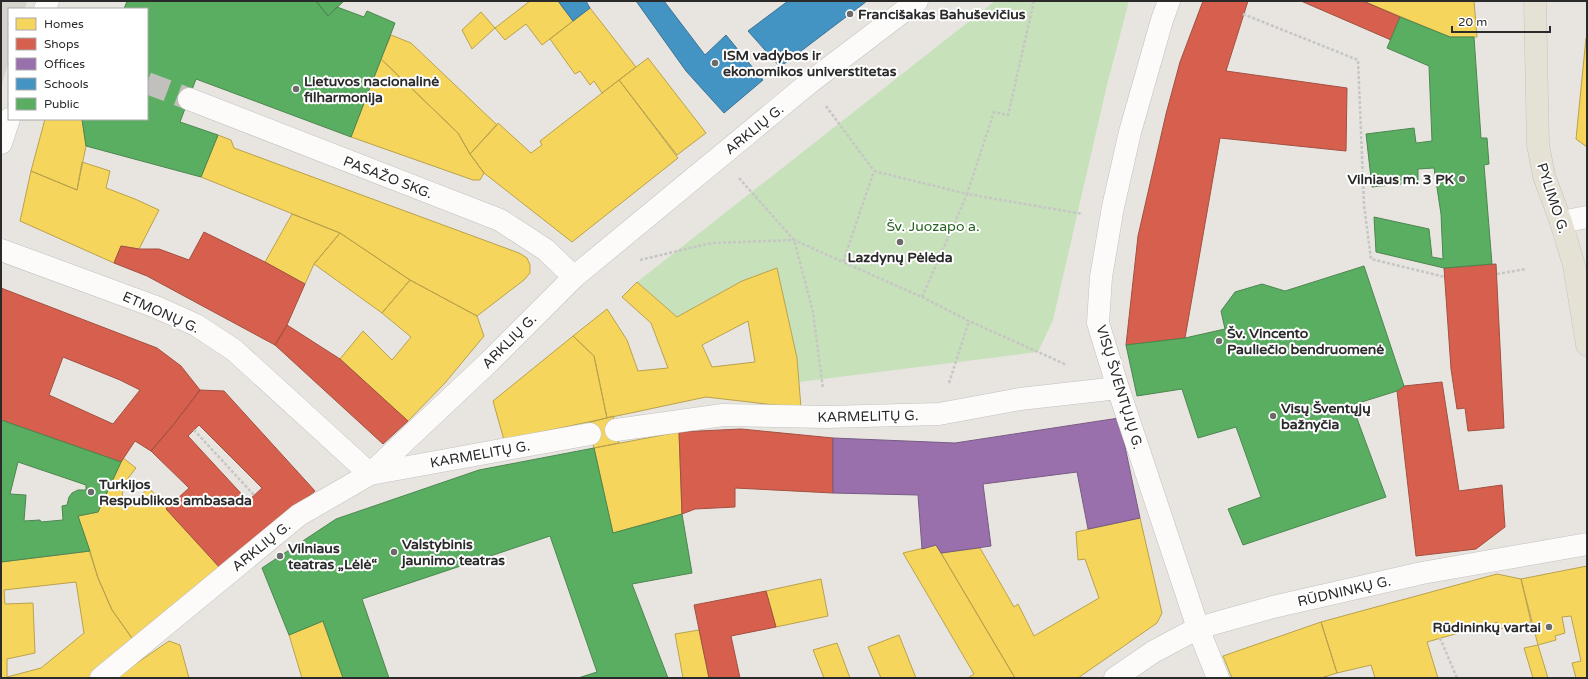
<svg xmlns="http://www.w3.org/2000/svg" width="1588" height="679" font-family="'Varela Round',sans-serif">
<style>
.green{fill:#c7e1bb}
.plaza{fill:#d6d3ce}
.homes{fill:#f6d55c;stroke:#b9a24d;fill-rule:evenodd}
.shops{fill:#d6604d;stroke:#a25042;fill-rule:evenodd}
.offices{fill:#9970ab;stroke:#785b84}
.schools{fill:#4393c3;stroke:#3c7495}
.public{fill:#5aae61;stroke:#4c8650;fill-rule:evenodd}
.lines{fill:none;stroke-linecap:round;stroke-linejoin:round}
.minor-tunnel{stroke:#c2c0bc;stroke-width:22;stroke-dasharray:22 11;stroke-linecap:butt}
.pedestrian-casing{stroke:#c1c1c1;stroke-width:23}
.minor-casing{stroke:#c1c1c1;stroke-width:23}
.secondary-casing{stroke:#c1c1c1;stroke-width:23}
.primary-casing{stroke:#c4c3c1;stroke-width:23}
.path{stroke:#c6c6c5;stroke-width:2.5;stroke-dasharray:3 2;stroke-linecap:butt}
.pedestrian{stroke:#fcfbfa;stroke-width:22}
.minor{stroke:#fcfbfa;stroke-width:22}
.secondary{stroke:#fcfbfa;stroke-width:22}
.primary{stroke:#e5e2d5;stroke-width:22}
.poi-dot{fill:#6c6b6a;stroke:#fff;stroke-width:1.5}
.labels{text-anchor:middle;stroke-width:4;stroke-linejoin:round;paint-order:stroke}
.poi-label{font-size:14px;font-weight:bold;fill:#2a2a2a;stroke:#fff;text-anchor:start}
.street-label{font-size:14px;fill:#2a2a2a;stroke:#fff}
.park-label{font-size:14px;fill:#25621f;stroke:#fff}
</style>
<rect width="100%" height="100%" fill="#e8e5e0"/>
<path class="green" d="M995,1H1129L1107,85L1053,320L1038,352L799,382L797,358L777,269L742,281L677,317L637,282Z"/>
<path class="plaza" d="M1,1H27L25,9H9V61L1,87Z"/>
<path class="homes" d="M530,1H558L573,21L542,45L526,24L505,40L495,28Z
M1363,1H1474L1477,37H1450Z
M590,8L636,67L602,93L594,81L590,85L580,71L575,74L550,39Z
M481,12L495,28L472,49L462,30Z
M391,35L411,43L497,125L470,154L458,133L381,59Z
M1586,38H1587V147L1576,139Z
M648,58L706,133L677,155L619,80Z
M381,59L458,133L470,154L484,173L480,180H473L351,137Z
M619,80L678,158L572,242L484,173L470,154L498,123L531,153L542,145L540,141Z
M45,119H82L86,146L77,190L31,171Z
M218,135L231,140L234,148L519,253L527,258L530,265V273L524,280L477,316L410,280L340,233L201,177Z
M82,162L110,171L106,188L135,199L159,210L139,249L121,246L114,263L20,221L31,171L77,190Z
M292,214L340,233L314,264L305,284L265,262Z
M340,233L410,280L382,313L314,264Z
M777,268L797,358L801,408L706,397L607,418L594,356L573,336L607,309L627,340L638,371L668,368L651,323L622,297L637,282L677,317L742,281ZM748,321L755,362L712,367L702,345Z
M410,280L477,316L484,336L445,383L408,421L340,359L363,331L392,360L411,337L382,313Z
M573,336L594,356L607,418L504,440L493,401Z
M613,416L619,443L594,448L590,434L588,423Z
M679,432L682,514L613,533L594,448Z
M123,458L136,468L125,482L122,495L129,505L149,488L221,569L134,641L112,610L98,578L78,516L98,512Z
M1140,518L1162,613L1157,623L1078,678H1015L941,553L980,548L1014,607L1018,604L1034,636L1099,598L1085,559L1078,560L1076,532Z
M936,545L941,553L1015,678H968L974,674L903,553Z
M90,551L98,578L112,610L134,641L90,678H1V562ZM76,582L84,633L41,668L7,677V659L35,653L33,603L5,604L4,590Z
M1587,566V678H1576L1572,663L1581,661L1571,616L1562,617L1565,633L1555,636L1556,640L1538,645L1521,579Z
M1497,574L1521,579L1531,622L1500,629L1498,622L1427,642L1438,678H1375L1371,665L1337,673L1321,622Z
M821,579L828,616L776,627L766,591Z
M323,621L343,678H302L289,635Z
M1321,622L1337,673L1321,678H1232L1223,656Z
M699,630L709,678H683L675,634Z
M899,635L916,678H881L868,647Z
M169,641L180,645L189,678H115Z
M837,643L850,678H824L813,650Z
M1538,645L1548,678H1533L1524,648Z"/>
<path class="shops" d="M1203,1H1248L1226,71L1347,88L1346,151L1220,138L1185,338L1126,345L1138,236L1166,114L1180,62Z
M1301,1H1363L1400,17L1391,40Z
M204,232L265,262L305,284L287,325L275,345L147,276L114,263L121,246L139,249H159L189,260Z
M1496,264L1504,428L1468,431L1465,408L1457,409L1451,369L1444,268Z
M1,288L157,348L181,366L200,390L174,424L151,451L135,441L121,462L1,420ZM63,357L120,380L140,390L113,424L49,395Z
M287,325L340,359L408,421L383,444L275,345Z
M1442,382L1459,491L1502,485L1505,527L1476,549L1416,556L1397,391L1404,386Z
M200,390L224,391L315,491L221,569L166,509L189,488L151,451L174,424ZM199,425L262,488L248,501L188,436Z
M741,429L833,438V493L735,488V507L695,509L682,514L679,432Z
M766,591L776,627L731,636L740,678H709L694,605Z"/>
<path class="offices" d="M1119,418L1140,518L1088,529L1077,472L983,484L991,546L941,553L936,545L922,549L918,495L833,493V438L955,443Z"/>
<path class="schools" d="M558,1H586L590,8L573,21Z
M636,1H664L705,55L726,35L763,80L724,113L686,71Z
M788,1H867L780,67L748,31Z"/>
<path class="public" d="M127,1H316L328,16L337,7L364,17L367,11L395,23L351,137L196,79L180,122L218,135L201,177L86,146L82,119H147V9H124Z
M316,1H344L328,16Z
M1400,17L1450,37H1474L1481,138H1487L1489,164L1484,165L1492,264L1444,268L1376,252L1374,217L1429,229L1432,257L1443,259L1441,214L1434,168L1418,169V182L1372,187L1366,134L1414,128L1416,143L1432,141L1429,66L1387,48Z
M1364,266L1404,386L1397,391L1352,405L1386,497L1243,545L1228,509L1261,497L1236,427L1198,438L1182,389L1137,396L1126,345L1185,338L1225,329L1221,311L1235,292L1262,284L1285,291Z
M1,420L121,462L98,512L78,516L90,551L1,562ZM18,462L86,485V490H78L72,493L69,497L67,505L62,506L63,520L41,522L40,520L24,521L26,495L10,494Z
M594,448L613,533L682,514L692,573L632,584L668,678H578L597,672L550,536L362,599L389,678H343L323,621L289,635L262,568L336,519L479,470Z"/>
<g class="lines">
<path class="minor-tunnel" d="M147,83L189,99"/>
<defs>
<path id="pedestrian" d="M101,678L299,515L370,474"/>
<path id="minor" d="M1169,1L1162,20L1130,132L1113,207L1101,277L1098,323L1118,388L1198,628L1218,678
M45,9L48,1
M189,99L500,220L546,250L574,277
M1,143L9,119
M1,250L156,307L196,325L234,350L370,474
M616,430L723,415L827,417L939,414L1020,399L1118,388
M370,474L489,362L574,277L809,83L917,1
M370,474L590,434
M1115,678L1153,652L1198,628L1273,607L1422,573L1587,544"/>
<path id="secondary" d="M1561,222L1587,217"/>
<path id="primary" d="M1535,1L1538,145L1544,176L1561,222L1574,265L1587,345"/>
</defs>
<use href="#pedestrian" class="pedestrian-casing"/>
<use href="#minor" class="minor-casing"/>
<use href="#secondary" class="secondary-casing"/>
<use href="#primary" class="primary-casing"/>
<path class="path" d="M1034,1L1008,115L994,112L967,194L1083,214
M1243,14L1358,60L1364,205L1371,259L1445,277
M826,106L874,171
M874,171L967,194L922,297L843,262Z
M739,178L794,240L813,312L823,389
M640,260L711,243L794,240L843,262
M1497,274L1526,269
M922,297L969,321L1067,365
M949,383L969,321
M194,430L254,495
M1440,638L1457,678"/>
<use href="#pedestrian" class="pedestrian"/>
<use href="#minor" class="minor"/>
<use href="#secondary" class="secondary"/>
<use href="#primary" class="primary"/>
</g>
<g class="poi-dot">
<circle cx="850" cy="14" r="4"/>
<circle cx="715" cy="63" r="4"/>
<circle cx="296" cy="89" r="4"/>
<circle cx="1462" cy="179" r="4"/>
<circle cx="900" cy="242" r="4"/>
<circle cx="1219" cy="341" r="4"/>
<circle cx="1273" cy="416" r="4"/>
<circle cx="91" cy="492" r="4"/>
<circle cx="394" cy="552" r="4"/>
<circle cx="280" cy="556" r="4"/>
<circle cx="1549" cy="627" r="4"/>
</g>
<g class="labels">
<g class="poi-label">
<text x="858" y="19">Francišakas Bahuševičius</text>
<text x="723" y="60">ISM vadybos ir<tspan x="723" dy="16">ekonomikos universtitetas</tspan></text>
<text x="304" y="86">Lietuvos nacionalinė<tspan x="304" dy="16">filharmonija</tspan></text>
<text x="1454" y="184" text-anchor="end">Vilniaus m. 3 PK</text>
<text x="900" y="262" text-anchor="middle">Lazdynų Pėlėda</text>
<text x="1227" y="338">Šv. Vincento<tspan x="1227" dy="16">Pauliečio bendruomenė</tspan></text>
<text x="1281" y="413">Visų Šventųjų<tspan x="1281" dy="16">bažnyčia</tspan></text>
<text x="99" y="489">Turkijos<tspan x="99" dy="16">Respublikos ambasada</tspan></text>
<text x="402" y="549">Valstybinis<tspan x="402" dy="16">jaunimo teatras</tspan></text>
<text x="288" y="553">Vilniaus<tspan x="288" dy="16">teatras „Lėlė“</tspan></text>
<text x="1541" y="632" text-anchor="end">Rūdininkų vartai</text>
</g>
<g class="street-label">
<text transform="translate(754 129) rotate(-39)" y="5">ARKLIŲ G.</text>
<text transform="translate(388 177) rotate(21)" y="5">PASAŽO SKG.</text>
<text transform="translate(1553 198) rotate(72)" y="5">PYLIMO G.</text>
<text transform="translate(161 312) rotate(24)" y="5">ETMONŲ G.</text>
<text transform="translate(509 341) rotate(-45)" y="5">ARKLIŲ G.</text>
<text transform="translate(1120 387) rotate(73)" y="5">VISŲ ŠVENTŲJŲ G.</text>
<text transform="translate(868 416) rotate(-1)" y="5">KARMELITŲ G.</text>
<text transform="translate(480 454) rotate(-10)" y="5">KARMELITŲ G.</text>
<text transform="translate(261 546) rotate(-39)" y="5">ARKLIŲ G.</text>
<text transform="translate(1344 591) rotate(-13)" y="5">RŪDNINKŲ G.</text>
</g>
<g class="park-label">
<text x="933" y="231">Šv. Juozapo a.</text>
</g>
</g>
<rect width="1588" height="679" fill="none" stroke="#2a2a2a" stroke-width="4"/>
<rect x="8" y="8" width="140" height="112" fill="#ffffff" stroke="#aaaaaa"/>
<rect x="16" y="18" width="20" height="12" fill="#f6d55c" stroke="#aaaaaa"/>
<text x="44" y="28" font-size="12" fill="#2a2a2a">Homes</text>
<rect x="16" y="38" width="20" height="12" fill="#d6604d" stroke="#aaaaaa"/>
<text x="44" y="48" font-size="12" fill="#2a2a2a">Shops</text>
<rect x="16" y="58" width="20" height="12" fill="#9970ab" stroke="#aaaaaa"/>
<text x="44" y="68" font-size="12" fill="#2a2a2a">Offices</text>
<rect x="16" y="78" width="20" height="12" fill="#4393c3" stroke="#aaaaaa"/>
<text x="44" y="88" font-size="12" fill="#2a2a2a">Schools</text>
<rect x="16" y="98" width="20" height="12" fill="#5aae61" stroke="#aaaaaa"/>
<text x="44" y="108" font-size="12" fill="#2a2a2a">Public</text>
<path d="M1452 26v6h98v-6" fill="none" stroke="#2a2a2a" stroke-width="2"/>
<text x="1458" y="26" font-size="12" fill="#2a2a2a" stroke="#ffffff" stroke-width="3" paint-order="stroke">20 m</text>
</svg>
